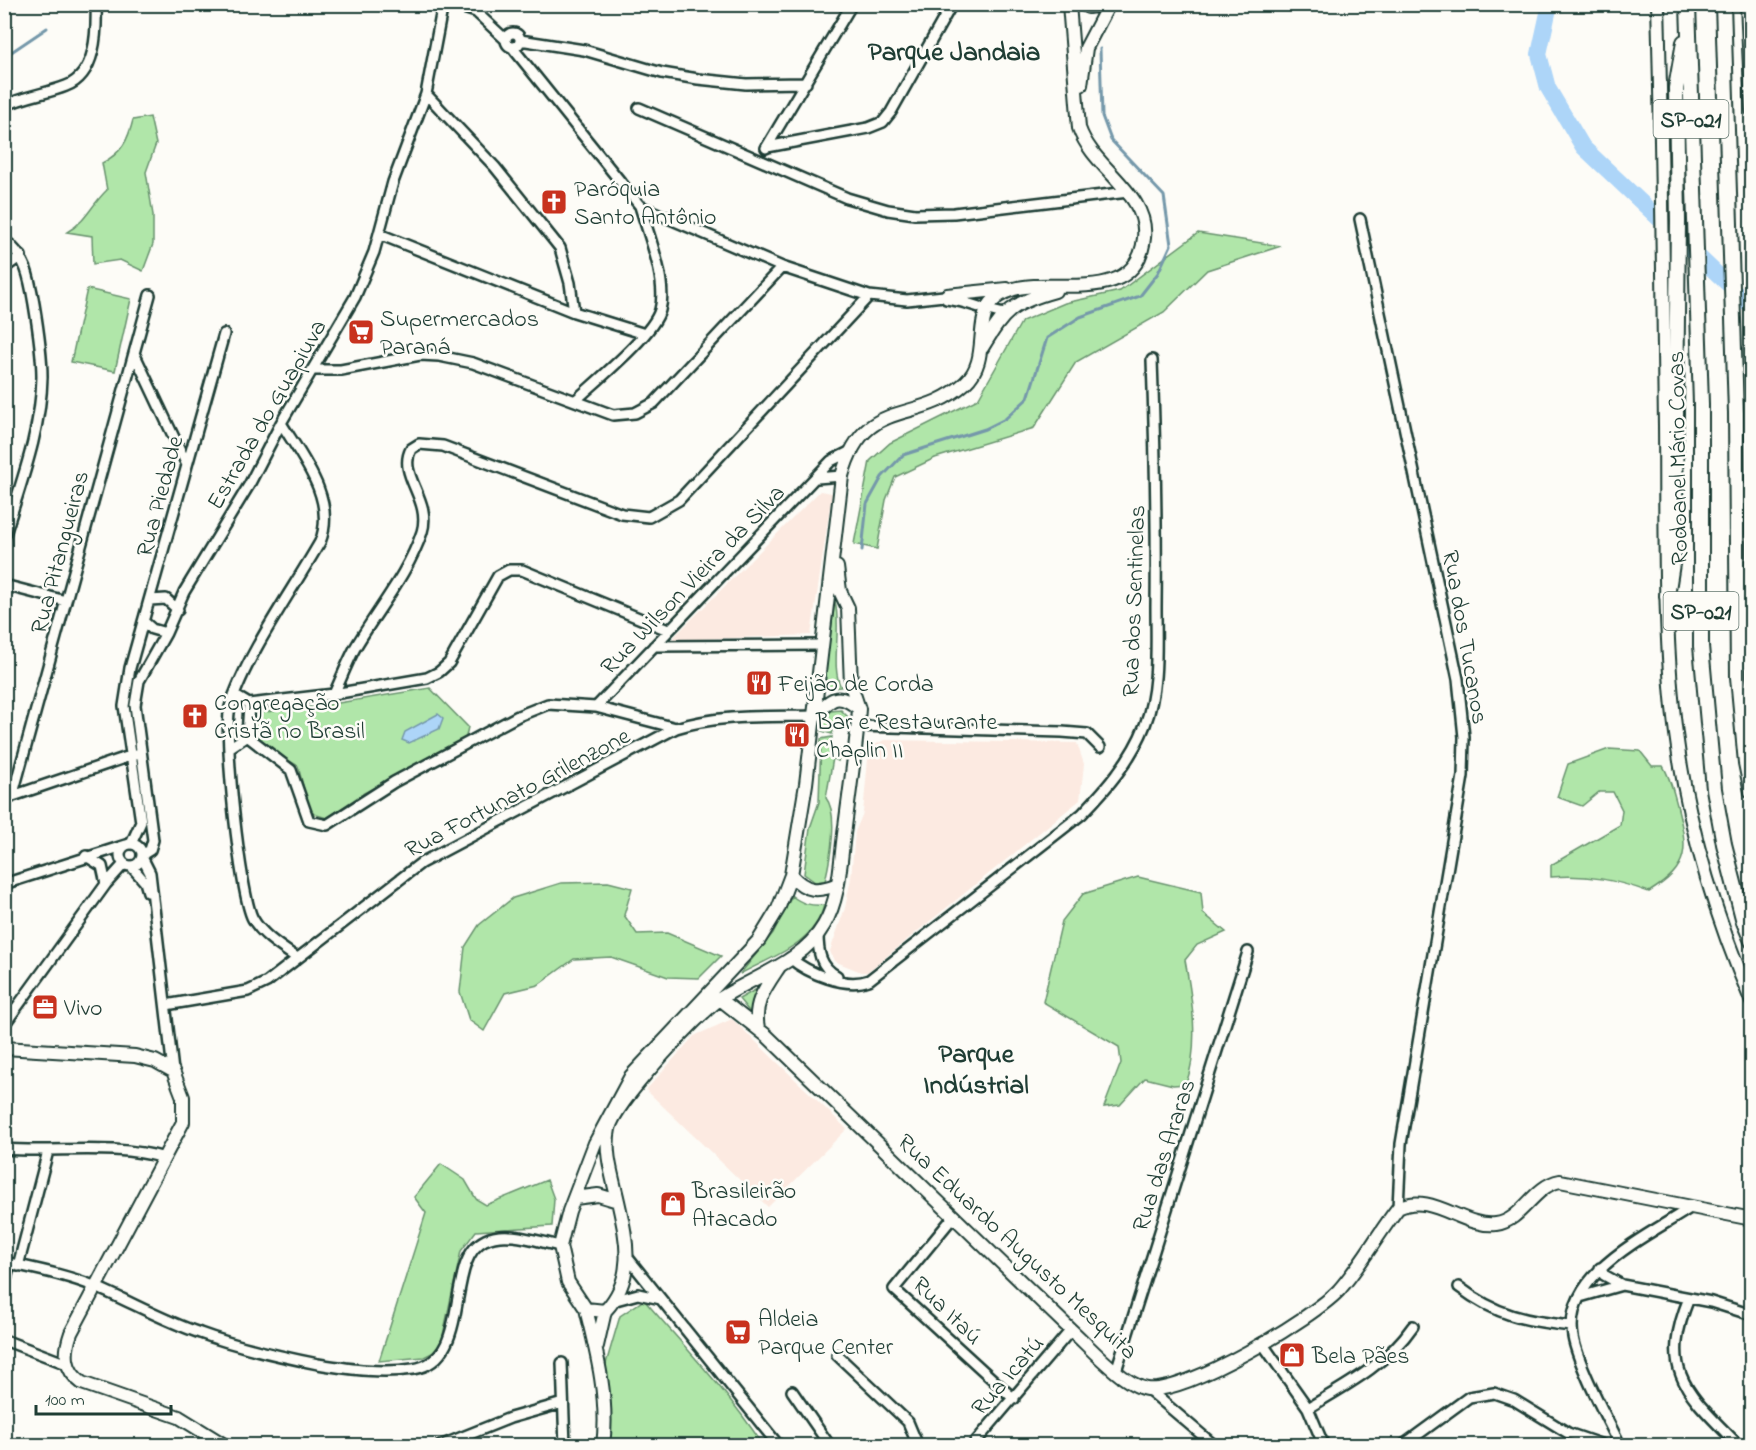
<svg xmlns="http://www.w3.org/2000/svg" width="1756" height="1450" font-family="'Indie Flower',sans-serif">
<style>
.built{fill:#fceae1}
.green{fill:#b0e6a9;stroke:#68926e;stroke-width:1.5}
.water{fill:#add5f8;stroke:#7498aa;stroke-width:1.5}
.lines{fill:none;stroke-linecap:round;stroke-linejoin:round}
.stream{stroke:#7498aa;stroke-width:3}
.river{stroke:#add5f8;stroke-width:16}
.minor-casing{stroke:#1f3d34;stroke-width:14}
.major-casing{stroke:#1f3d34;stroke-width:16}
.highway-casing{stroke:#1f3d34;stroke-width:18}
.minor{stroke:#fdfcf7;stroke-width:9}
.major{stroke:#fdfcf7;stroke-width:12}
.highway{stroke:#fdfcf7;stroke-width:14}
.labels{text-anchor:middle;stroke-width:5;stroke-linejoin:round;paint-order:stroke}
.shield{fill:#fdfcf7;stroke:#62766e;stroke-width:1.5}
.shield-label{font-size:22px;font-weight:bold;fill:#1f3d34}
.poi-label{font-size:24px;fill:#1f3d34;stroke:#fdfcf7;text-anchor:start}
.street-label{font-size:24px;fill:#1f3d34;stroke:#fdfcf7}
.quarter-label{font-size:27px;font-weight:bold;fill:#1f3d34;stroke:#fdfcf7}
</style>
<rect width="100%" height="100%" fill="#fdfcf7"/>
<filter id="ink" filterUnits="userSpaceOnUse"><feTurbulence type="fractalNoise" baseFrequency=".0167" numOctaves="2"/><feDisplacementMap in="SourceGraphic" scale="12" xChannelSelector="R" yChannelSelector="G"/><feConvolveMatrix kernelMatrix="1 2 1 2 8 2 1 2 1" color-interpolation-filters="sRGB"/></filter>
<g filter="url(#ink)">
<path class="built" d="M820,491L832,493L811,635L671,640Z
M884,740L1077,743L1084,764L1080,800L867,972H861L834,961L830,951L845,908L851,878L855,832L863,813L869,748Z
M732,1019L847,1129L768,1207L646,1090L694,1036Z"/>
<path class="green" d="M150,117L156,144L146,172L153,215V244L143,271L120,260L93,264L92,236L67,232C87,221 91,205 107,190L102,163C122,153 128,140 133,120Z
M1198,233L1281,246L1207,270L1164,312L1076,362L1034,428L935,458L895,477L886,500L877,549L854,544L870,461L890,443L978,399L1022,321L1065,303L1120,291Z
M87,289L131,299L115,371L71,362Z
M835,601C842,629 830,667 841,687L823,689Z
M430,688L468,727L465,741L364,793L327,818L310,813L298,766L252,738L257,713L320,706Z
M841,710L848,717V726L835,724L832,734L822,731L823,721L830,711Z
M832,737L829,748L841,750L838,761L833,758L826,798C839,814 830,860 825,881L815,882L804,874L810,828L819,802L821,739Z
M1609,749L1640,751L1652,766H1663C1671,779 1673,791 1677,805C1688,849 1691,866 1649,892C1616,880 1587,874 1551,877V865L1620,825L1622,810L1613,792H1599L1582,806L1557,797L1568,764Z
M1138,877L1201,892L1203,913L1226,932L1197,945L1185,960C1192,998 1200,1046 1186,1084L1173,1085L1145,1078L1120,1105L1104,1107L1121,1063L1119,1047L1043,1002L1062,921L1083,894Z
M608,882L632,888L624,915L637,934L667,933L721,956L699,978L668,977L611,957L574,959L538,985L505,993L484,1031L469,1020L460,992L465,947L479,925L513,898L561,883Z
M792,896C802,904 811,906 824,905C815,944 771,957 740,974L773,933Z
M757,989L752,1015L739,999Z
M441,1164L465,1180L476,1199L486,1205L547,1180L554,1199L552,1226L476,1231L461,1251L440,1349L424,1357L379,1361L426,1213L414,1197Z
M644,1300C685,1347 729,1393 763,1445H610L605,1367L620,1316Z"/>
<path class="water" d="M438,714L443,718L439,729L409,743L402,740L405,732Z"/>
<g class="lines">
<path class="stream" d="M4,57L47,28
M862,550L867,504L882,477L903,455L985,429L1005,419L1028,398L1047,338L1080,317L1140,296L1158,273L1171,245L1164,196L1111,140L1102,116L1100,49"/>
<path class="river" d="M1550,4L1539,54L1548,88L1583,147L1752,307"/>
<defs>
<path id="minor" d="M451,4L476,12
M472,4L476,12L505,39
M506 40a7 7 0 1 1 14 0a7 7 0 1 1-14 0Z
M520,40L584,50L662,73L698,79L746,84L806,83
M512,47L640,206L782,267L869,296L907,300L953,295
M426,94L495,167L560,248L570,283L574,312
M4,106C24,96 46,94 66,86C96,75 97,32 96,4
M639,108L847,198L888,210L915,214L954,213L1128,192
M767,147L868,128L883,122L891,112L952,4
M766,148L852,4
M1360,219L1458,679L1464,737L1463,776L1401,1144L1398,1208
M379,234L574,312L645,334
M4,240C26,255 30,280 34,304C38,328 42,353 42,377C41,432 20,485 4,538
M4,268L21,256
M946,299C967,301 984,310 1004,314
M134,353L187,465
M314,370H341L420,355L439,356L473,363L613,415L635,413L654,403L782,267
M575,401C595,382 653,335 660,310C668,281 648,234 640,206
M281,423C302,457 337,500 320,542C292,591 246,655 230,707C223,732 240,896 253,919C262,935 281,947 297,958
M817,478L842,476
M4,585L66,601
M150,600L166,599L178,610
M144,622L152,629L166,633
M654,646L821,645
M334,694C341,679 347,663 355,648C377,610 408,574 422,532C432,499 397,475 411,449L419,444L443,446L622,514L649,517L679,500L869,296
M234,695L249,704L334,694L427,678L439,672L449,663L498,576L509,570H522L668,630
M596,707L831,461L849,452
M858,726L1062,732L1087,734L1100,747
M247,736L249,704
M229,748L247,736L291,770L309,821L327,825L394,782L518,716L548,704L596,707L676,728
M12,797L150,295
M4,799L136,754
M120 855a11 11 0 1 1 22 0a11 11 0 1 1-22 0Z
M131,844L141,822L124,706L130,668L224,334
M142,855L150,850L153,840L135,705L139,681L166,633L184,592L249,485L281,423L355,297L374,252L393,182L426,94L443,4
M86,856L102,866L106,884
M142,857L150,873L173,1071
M131,866L145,882L148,892
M4,884L126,845
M818,934C818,952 820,967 837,976
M790,958C808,973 845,989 869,980L1082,814C1107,788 1132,759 1145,725C1159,689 1156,645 1156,607C1157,525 1155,442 1152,360
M166,1005L248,991L267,982L421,863L676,728C720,714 769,717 815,716
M4,1025L106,884L124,864
M4,1149C58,1153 113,1143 165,1158
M954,1216L894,1289L1014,1399
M628,1258L779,1446
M4,1262C35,1269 67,1275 96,1287C131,1302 164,1321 200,1333C238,1347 278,1356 318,1364C350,1369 381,1374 413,1369C474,1360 443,1260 485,1240C506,1229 539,1242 560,1246
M18,1266L48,1151
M1600,1268L1604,1275L1622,1285L1711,1302L1752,1315
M1459,1287C1497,1316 1526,1321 1572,1326
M4,1288L10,1263
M1580,1297L1622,1285
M1689,1298C1658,1374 1689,1394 1739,1446
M616,1300L638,1294L661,1299
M4,1340L67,1364
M1262,1343L1308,1408L1324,1446
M837,1355L908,1422L918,1446
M562,1363L565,1446
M1116,1371L1248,952
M1148,1389L1215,1446
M792,1391L830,1446
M1308,1408C1347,1385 1387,1364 1413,1326
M1617,1439C1604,1413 1578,1364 1573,1337C1562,1274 1648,1236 1690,1208
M440,1446L510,1418L563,1403
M972,1446L1071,1330
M1402,1446L1469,1397L1494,1393L1514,1400L1568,1433L1606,1446"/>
<path id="major" d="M1083,4L1088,7L1108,4
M1658,4C1662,145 1663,285 1665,425C1666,528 1663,632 1676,734C1688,827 1715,916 1752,1002
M1747,4L1752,110
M1081,85L1086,48L1109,4
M947,295L1007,289
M982,348C1005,310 1012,303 1055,291
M815,716C831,698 838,691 859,709
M791,875C806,892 818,892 838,884
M720,999L767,1036L1071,1330C1089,1346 1123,1385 1147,1389C1185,1395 1313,1318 1339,1290C1361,1265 1378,1234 1398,1208C1432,1191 1462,1228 1496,1224C1522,1221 1533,1186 1560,1181L1752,1219
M758,1028C753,1003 765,988 779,967
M4,1048L135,1056L155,1061L173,1071L183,1097V1122L71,1333C64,1353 64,1370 82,1383L179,1417L226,1446
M575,1198L598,1195L618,1201C627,1241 636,1278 605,1311L586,1309L568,1282L560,1246L569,1211L595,1143L631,1076L759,940L778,909L791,875L806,784L842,476C864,394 916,427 965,383C997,354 962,304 1014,289C1053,277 1137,307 1144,238C1149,193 1093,169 1079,128L1069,4
M618,1201C613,1178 604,1152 609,1129C615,1102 697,1015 721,998C755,976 803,962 824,925C841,896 840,859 845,827C850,788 856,749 859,709L851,685L848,608L840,591L837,567
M586,1309C597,1353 609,1400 603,1446
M597,1346L605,1311"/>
<path id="highway" d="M1688,4L1701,404V646L1714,789L1724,844L1744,922L1752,941
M1723,4L1736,413L1738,677L1746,763L1752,792
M1667,596L1674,551L1675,507L1678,221L1676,88L1684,42"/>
</defs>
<use href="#minor" class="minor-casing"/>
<use href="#major" class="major-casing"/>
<use href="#highway" class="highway-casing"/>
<use href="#minor" class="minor"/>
<use href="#major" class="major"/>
<use href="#highway" class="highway"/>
</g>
</g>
<defs>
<symbol id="church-square" viewBox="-11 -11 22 22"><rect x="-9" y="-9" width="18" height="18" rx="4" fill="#c8321e" stroke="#fdfcf7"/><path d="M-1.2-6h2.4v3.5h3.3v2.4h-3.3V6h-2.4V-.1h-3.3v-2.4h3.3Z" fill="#fff"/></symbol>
<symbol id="supermarket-square" viewBox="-11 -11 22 22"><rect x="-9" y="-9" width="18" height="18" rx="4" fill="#c8321e" stroke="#fdfcf7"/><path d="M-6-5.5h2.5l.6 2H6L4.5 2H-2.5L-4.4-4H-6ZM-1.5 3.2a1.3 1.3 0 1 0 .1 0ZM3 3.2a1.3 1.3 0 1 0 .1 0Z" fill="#fff"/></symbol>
<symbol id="restaurant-square" viewBox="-11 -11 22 22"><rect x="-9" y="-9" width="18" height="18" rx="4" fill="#c8321e" stroke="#fdfcf7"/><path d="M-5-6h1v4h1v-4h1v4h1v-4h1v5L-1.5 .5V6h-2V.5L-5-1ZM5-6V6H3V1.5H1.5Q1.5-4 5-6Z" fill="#fff"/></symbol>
<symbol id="office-square" viewBox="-11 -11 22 22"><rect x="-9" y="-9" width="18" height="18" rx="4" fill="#c8321e" stroke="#fdfcf7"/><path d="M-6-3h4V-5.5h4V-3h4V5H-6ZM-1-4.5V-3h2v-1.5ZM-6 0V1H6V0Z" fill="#fff"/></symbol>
<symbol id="shop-square" viewBox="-11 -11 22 22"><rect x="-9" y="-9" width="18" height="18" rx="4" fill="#c8321e" stroke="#fdfcf7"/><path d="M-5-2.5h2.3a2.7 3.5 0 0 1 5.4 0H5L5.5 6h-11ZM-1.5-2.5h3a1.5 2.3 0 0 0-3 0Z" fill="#fff"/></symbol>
</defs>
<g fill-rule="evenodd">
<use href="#church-square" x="539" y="187" width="30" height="30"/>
<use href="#supermarket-square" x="346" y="317" width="30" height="30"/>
<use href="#restaurant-square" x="744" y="668" width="30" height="30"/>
<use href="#church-square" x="180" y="701" width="30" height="30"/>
<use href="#restaurant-square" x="782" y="720" width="30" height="30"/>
<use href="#office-square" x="30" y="992" width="30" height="30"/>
<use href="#shop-square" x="658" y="1189" width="30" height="30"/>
<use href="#supermarket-square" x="723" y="1317" width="30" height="30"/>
<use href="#shop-square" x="1277" y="1340" width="30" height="30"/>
</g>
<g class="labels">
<g class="shield">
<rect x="1653.5" y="100" width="75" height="38" rx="4.5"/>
<rect x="1663.5" y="592" width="75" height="38" rx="4.5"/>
</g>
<g class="shield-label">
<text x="1691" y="127">SP-021</text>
<text x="1701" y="619">SP-021</text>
</g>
<g class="poi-label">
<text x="574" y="196">Paróquia<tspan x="574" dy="28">Santo Antônio</tspan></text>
<text x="380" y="326">Supermercados<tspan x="380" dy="28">Paraná</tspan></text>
<text x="778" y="691">Feijão de Corda</text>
<text x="214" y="710">Congregação<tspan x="214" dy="28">Cristã no Brasil</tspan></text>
<text x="816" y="729">Bar e Restaurante<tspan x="816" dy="28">Chaplin II</tspan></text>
<text x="64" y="1015">Vivo</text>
<text x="692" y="1198">Brasileirão<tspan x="692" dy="28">Atacado</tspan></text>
<text x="758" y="1326">Aldeia<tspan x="758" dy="28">Parque Center</tspan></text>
<text x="1312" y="1363">Bela Pães</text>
</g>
<g class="street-label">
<text transform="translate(266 414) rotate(-60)" y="8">Estrada do Guapiuva</text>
<text transform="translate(1677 458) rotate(-91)" y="8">Rodoanel Mário Covas</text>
<text transform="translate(159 496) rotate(-75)" y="8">Rua Piedade</text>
<text transform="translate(59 552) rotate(-75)" y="8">Rua Pitangueiras</text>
<text transform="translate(692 579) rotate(-46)" y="8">Rua Wilson Vieira da Silva</text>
<text transform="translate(1133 601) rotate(-88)" y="8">Rua dos Sentinelas</text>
<text transform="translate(1466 637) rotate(80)" y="8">Rua dos Tucanos</text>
<text transform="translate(517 792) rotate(-28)" y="8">Rua Fortunato Grilenzone</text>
<text transform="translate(1163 1155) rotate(-72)" y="8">Rua das Araras</text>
<text transform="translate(1018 1246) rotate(43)" y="8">Rua Eduardo Augusto Mesquita</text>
<text transform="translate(948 1310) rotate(44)" y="8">Rua Itaú</text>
<text transform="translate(1007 1375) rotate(-49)" y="8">Rua Icatú</text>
</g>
<g class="quarter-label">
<text x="954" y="60">Parque Jandaia</text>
<text x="976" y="1062">Parque<tspan x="976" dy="31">Indústrial</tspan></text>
</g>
</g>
<rect width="1756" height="1450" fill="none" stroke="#fdfcf7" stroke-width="24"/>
<rect x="12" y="12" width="1732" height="1426" fill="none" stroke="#1f3d34" stroke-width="2" filter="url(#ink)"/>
<path d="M36 1405v9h135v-9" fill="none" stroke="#1f3d34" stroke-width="3"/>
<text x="45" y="1405" font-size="18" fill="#1f3d34" stroke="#fdfcf7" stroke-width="4.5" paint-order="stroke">100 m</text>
</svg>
